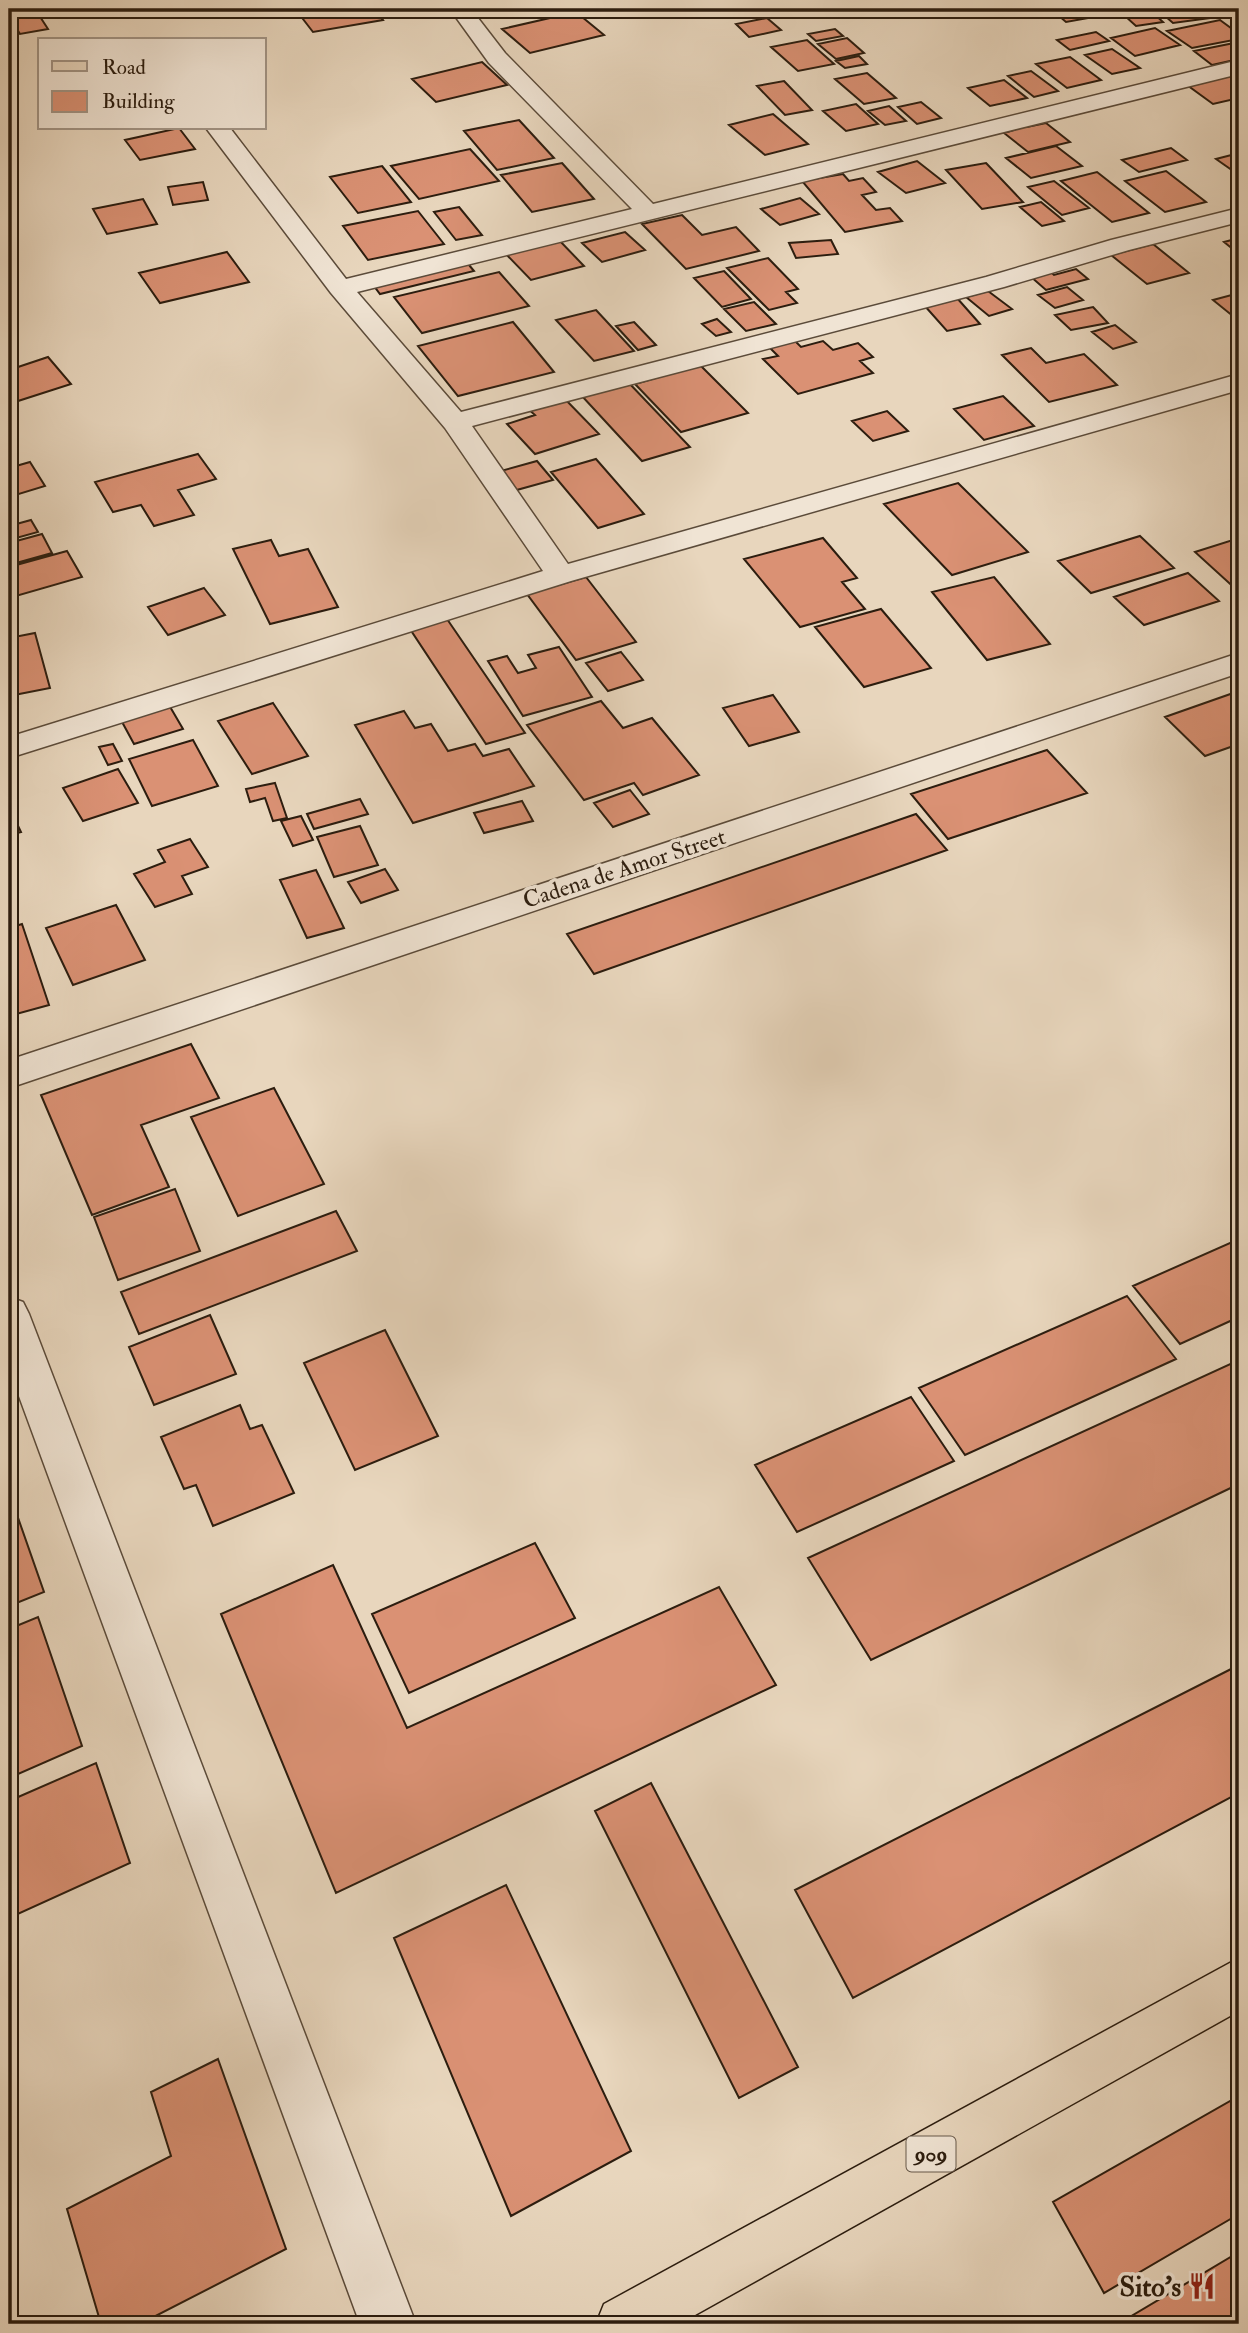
<svg xmlns="http://www.w3.org/2000/svg" width="1248" height="2333" font-family="'IM FELL Double Pica',serif">
<style>
.building{fill:#da9174;stroke:#2c1d0f;stroke-width:2}
.lines{fill:none;stroke-linecap:round;stroke-linejoin:round}
.street-casing{stroke:#5b4b3a;stroke-width:3}
.primary-casing{stroke:#2c1d0f;stroke-width:3}
.street{fill:#f0e4d4;fill-rule:evenodd}
.primary{fill:#e8d6bd;fill-rule:evenodd}
.labels{text-anchor:middle;stroke-width:7;stroke-linejoin:round;paint-order:stroke}
.shield{fill:#f0e4d4;stroke:#67594a;stroke-width:2}
.shield-label{font-size:21px;font-weight:bold;fill:#2c1d0f}
.street-label{font-size:23px;fill:#2c1d0f;stroke:#f0e4d4}
.near-poi-label{font-size:28px;font-weight:bold;fill:#2c1d0f;stroke:#f0e4d4;text-anchor:end}
</style>
<rect width="100%" height="100%" fill="#e8d6bd"/>
<filter id="stains"><feTurbulence type="fractalNoise" baseFrequency=".00286" numOctaves="4"/><feColorMatrix values="0 0 0 0 .2 0 0 0 0 .09 0 0 0 0 .02 0 0 0 .5 -.17"/></filter>
<radialGradient id="worn" r=".72"><stop offset=".6" stop-color="#630" stop-opacity="0"/><stop offset="1" stop-color="#630" stop-opacity=".3"/></radialGradient>
<path class="building" d="M9,9H35L48,29L20,34L9,16Z
M374,9L383,20L313,32L296,10Z
M1051,9H1092L1100,16L1066,22Z
M1157,9H1217L1225,16L1173,23Z
M576,12L604,35L530,53L502,29Z
M1152,12L1163,22L1136,26L1125,16Z
M767,18L781,30L749,37L736,24Z
M1220,20L1239,34V39L1192,48L1167,31Z
M1155,28L1180,45L1135,56L1111,38Z
M835,29L843,36L816,41L808,34Z
M1096,32L1109,41L1070,50L1057,40Z
M847,38L864,53L836,59L818,44Z
M807,40L834,64L798,71L771,47Z
M1239,42V59L1212,65L1194,51Z
M1112,49L1140,68L1112,74L1085,55Z
M859,56L867,64L845,68L836,61Z
M1070,57L1101,80L1067,88L1036,64Z
M482,62L507,85L436,102L412,79Z
M1031,71L1058,91L1034,97L1008,76Z
M867,73L896,98L864,104L835,79Z
M1236,75L1239,77V98L1213,104L1187,85Z
M1004,80L1027,98L990,106L968,88Z
M784,81L812,110L785,115L757,86Z
M921,102L941,118L917,124L898,107Z
M856,104L878,124L846,131L823,111Z
M889,106L906,121L885,125L868,111Z
M773,114L808,144L765,155L729,125Z
M519,120L554,158L497,170L464,131Z
M1021,123L1027,127L1046,123L1070,142L1028,152L1004,133L1014,130L1008,126Z
M179,128L195,149L140,160L125,140Z
M1056,146L1082,166L1031,178L1006,158Z
M1171,148L1187,160L1139,172L1122,160Z
M470,149L499,181L419,199L391,166Z
M1239,153V175L1216,159Z
M917,161L945,183L906,193L878,172Z
M562,163L594,199L532,212L501,175Z
M986,163L1023,202L982,209L946,170Z
M382,166L411,202L358,213L330,177Z
M1166,171L1206,202L1165,212L1125,181Z
M1097,172L1149,213L1112,222L1061,181Z
M843,174L849,181L863,178L876,192L862,195L876,210L890,208L902,221L845,232L802,181Z
M1054,181L1089,208L1062,215L1028,187Z
M203,182L208,200L173,205L168,187Z
M800,198L819,214L780,225L761,209Z
M143,199L157,224L107,234L93,209Z
M1041,202L1064,221L1042,226L1020,207Z
M459,207L482,235L456,240L434,212Z
M418,211L444,244L368,260L343,226Z
M682,215L702,235L736,227L759,251L686,269L642,224Z
M625,232L645,250L602,262L582,243Z
M1239,238V254L1224,242Z
M558,239L584,266L531,280L505,253Z
M831,240L838,254L796,258L789,243Z
M1153,244L1189,273L1147,284L1111,255Z
M227,252L249,282L160,303L139,273Z
M768,258L798,289L786,292L797,303L769,310L727,268Z
M464,259L474,271L380,294L371,282Z
M1076,269L1088,279L1046,290L1030,276L1050,271L1054,275Z
M724,271L751,299L722,307L694,278Z
M499,272L529,306L422,333L394,297Z
M1067,287L1083,300L1055,308L1038,295Z
M988,291L1012,309L989,316L966,297Z
M1239,293V321L1213,300Z
M957,298L980,324L947,331L924,305Z
M754,302L776,324L746,331L724,309Z
M1093,307L1108,323L1071,330L1055,315Z
M596,310L634,351L594,361L556,320Z
M717,319L731,332L716,336L702,324Z
M513,322L554,372L458,396L418,346Z
M634,322L656,345L638,350L616,326Z
M1115,325L1136,342L1113,349L1092,332Z
M793,339L801,347L823,341L833,350L858,343L873,357L860,361L873,373L798,394L763,359L778,356L768,346Z
M1031,348L1046,363L1084,354L1117,385L1049,402L1002,355Z
M48,357L71,384L18,401L9,390V370Z
M700,365L748,413L681,432L635,384Z
M628,382L690,447L642,461L581,395Z
M1003,396L1034,426L984,440L954,409Z
M563,397L599,434L535,454L507,424L535,415L527,408Z
M887,411L908,431L873,441L852,421Z
M198,454L216,479L178,490L194,515L154,526L141,505L113,512L95,482Z
M596,459L644,514L598,528L551,472Z
M537,461L553,480L513,491L497,472Z
M30,462L45,486L9,497V468Z
M958,483L1028,552L952,575L884,504Z
M31,520L38,532L9,540V526Z
M42,534L52,553L9,565V543Z
M1140,536L1174,568L1091,593L1058,561Z
M823,538L857,578L842,582L865,609L800,627L744,559Z
M1239,538V592L1195,552Z
M271,540L279,556L308,549L338,607L270,624L233,549Z
M67,551L82,577L9,598V567Z
M1188,573L1219,601L1144,625L1114,597Z
M586,577L636,642L576,660L527,594Z
M994,577L1050,644L987,660L932,592Z
M204,588L225,615L168,635L148,607Z
M881,609L931,668L864,687L815,627Z
M447,619L525,733L486,744L410,629Z
M35,633L50,688L9,696V638Z
M559,647L592,697L523,716L488,661L507,656L518,673L536,668L528,655Z
M621,652L643,680L608,691L586,663Z
M1239,691V744L1205,756L1165,717Z
M773,695L799,732L749,746L723,708Z
M601,701L623,728L652,718L699,775L643,795L634,783L584,800L527,725Z
M273,703L308,756L252,774L218,721Z
M169,705L183,729L134,744L121,720Z
M404,711L415,728L431,724L448,751L475,744L483,756L509,749L534,786L413,823L355,725Z
M193,740L218,786L152,806L129,759Z
M113,744L122,761L108,765L99,747Z
M1047,750L1087,793L948,839L911,794Z
M118,769L138,803L83,821L63,788Z
M275,783L287,818L273,821L265,798L250,802L246,789Z
M630,790L649,814L613,827L594,803Z
M360,799L368,814L314,829L307,814Z
M522,801L533,821L484,833L474,813Z
M9,807L21,832L9,835Z
M916,814L947,850L594,974L567,934Z
M301,816L313,840L293,846L281,821Z
M360,826L378,865L334,877L317,837Z
M190,839L208,867L182,876L192,894L155,907L134,874L165,862L158,850Z
M385,869L398,890L361,903L348,882Z
M316,870L344,928L307,938L280,880Z
M116,905L145,960L73,985L46,928Z
M22,924L49,1005L9,1016V928Z
M191,1044L219,1098L141,1125L169,1187L92,1215L41,1095Z
M274,1088L324,1184L238,1216L191,1117Z
M175,1189L200,1251L118,1280L94,1217Z
M336,1211L357,1251L139,1334L121,1292Z
M1239,1239V1317L1180,1344L1133,1286Z
M1127,1296L1176,1359L965,1455L919,1388Z
M210,1315L236,1374L154,1405L129,1347Z
M385,1330L438,1436L355,1470L304,1363Z
M1239,1360V1484L871,1660L808,1558Z
M911,1397L954,1461L797,1532L755,1465Z
M240,1405L250,1429L262,1425L294,1493L213,1526L196,1485L184,1489L161,1437Z
M9,1492L44,1592L9,1606Z
M535,1543L575,1618L409,1693L372,1614Z
M333,1565L407,1728L719,1587L776,1685L336,1893L221,1614Z
M38,1617L82,1746L9,1778V1629Z
M1239,1665V1793L853,1998L795,1890Z
M96,1763L130,1863L9,1918V1801Z
M651,1783L798,2067L739,2098L595,1811Z
M506,1885L631,2151L511,2216L394,1938Z
M218,2059L286,2249L140,2324H101L67,2209L171,2156L151,2092Z
M1239,2096V2214L1104,2293L1053,2202Z
M1239,2252V2324H1118Z"/>
<g class="lines">
<defs>
<path id="street" d="M450,9H471L505,53L653,204L1239,60V74L357,292L461,412L986,277L1111,240L1239,208V222L1129,250L1004,287L472,426L568,564L1239,374V390L571,581L9,758V737L543,571L445,428L331,293L206,128H230L346,279L632,209L489,63Z
M1239,653V673L9,1088V1060Z
M9,1297L23,1302L29,1314L416,2324H360L9,1369Z"/>
<path id="primary" d="M1239,1958V2011L679,2324H596L604,2304Z"/>
</defs>
<use href="#street" class="street-casing"/>
<use href="#primary" class="primary-casing"/>
<use href="#street" class="street"/>
<use href="#primary" class="primary"/>
</g>
<defs>
<symbol id="restaurant-bare" viewBox="-9 -9 18 18"><path d="M-5-6h1v4h1v-4h1v4h1v-4h1v5L-1.5 .5V6h-2V.5L-5-1ZM5-6V6H3V1.5H1.5Q1.5-4 5-6Z" fill="#8f2418" stroke="#f0e4d4" stroke-width="2.5" paint-order="stroke"/></symbol>
</defs>
<g fill-rule="evenodd">
<use href="#restaurant-bare" x="1183" y="2267" width="38" height="38"/>
</g>
<g class="labels">
<rect class="shield" x="906.5" y="2136.5" width="49" height="35" rx="5"/>
<g class="shield-label">
<text x="931" y="2161">909</text>
</g>
<g class="street-label">
<text transform="translate(624 868) rotate(-18)" y="8">Cadena de Amor Street</text>
</g>
<g class="near-poi-label">
<text x="1181" y="2296">Sito's</text>
</g>
</g>
<rect width="1248" height="2333" fill="none" stroke="#e8d6bd" stroke-width="35"/>
<rect x="10" y="10" width="1227" height="2312" fill="none" stroke="#2c1d0f" stroke-width="3.5"/>
<rect x="18" y="18" width="1213" height="2298" fill="none" stroke="#2c1d0f" stroke-width="2"/>
<rect x="38" y="38" width="228" height="91" fill="#f0e4d4" stroke="#a29485" stroke-width="2"/>
<rect x="52" y="61" width="35" height="10" fill="#e8d6bd" stroke="#a29485" stroke-width="2"/>
<text x="102" y="74" font-size="21" fill="#2c1d0f">Road</text>
<rect x="52" y="91" width="35" height="21" fill="#da9174" stroke="#a29485" stroke-width="2"/>
<text x="102" y="108" font-size="21" fill="#2c1d0f">Building</text>
<rect width="100%" height="100%" filter="url(#stains)"/>
<rect width="100%" height="100%" fill="url(#worn)"/>
</svg>
